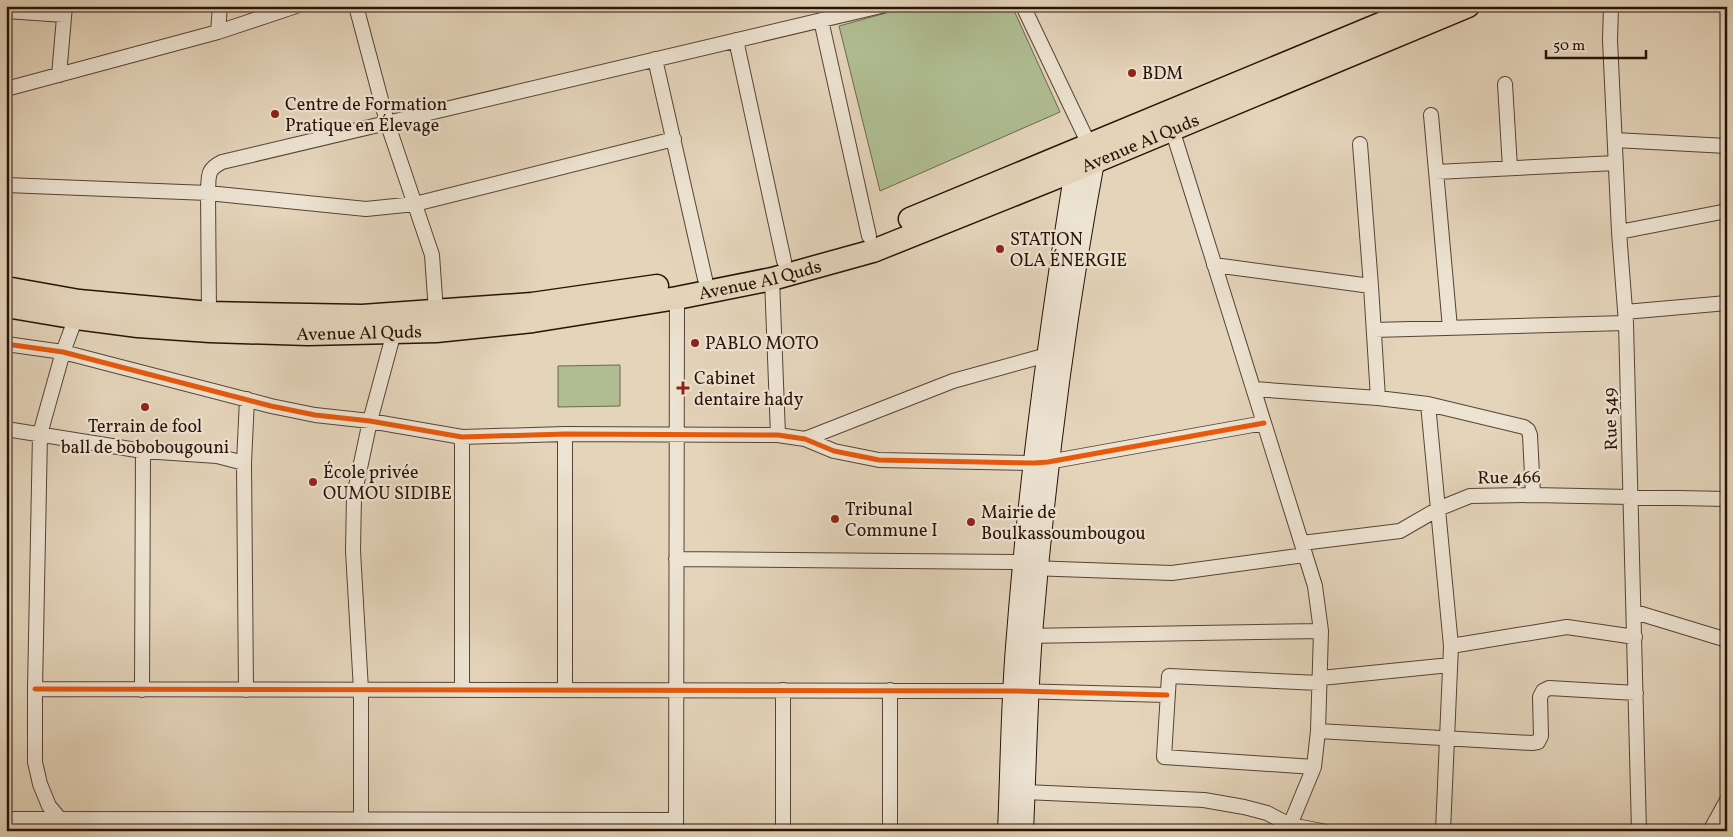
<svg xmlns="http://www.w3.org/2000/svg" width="1733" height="837" font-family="Vollkorn,serif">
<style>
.green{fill:#b0bd92;stroke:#6c684d}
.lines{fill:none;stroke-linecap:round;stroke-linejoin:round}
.minor-casing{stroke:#574334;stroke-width:16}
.secondary-casing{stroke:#281308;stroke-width:22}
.primary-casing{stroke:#281308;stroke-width:25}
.minor{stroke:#ede3d2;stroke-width:14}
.secondary{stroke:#ede3d2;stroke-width:20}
.primary{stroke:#e4d4ba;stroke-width:22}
.cycleway-casing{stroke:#ede3d2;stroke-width:8}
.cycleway{stroke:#e8590c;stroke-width:5}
.poi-dot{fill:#8f2418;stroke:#ede3d2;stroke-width:2}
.labels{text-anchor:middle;stroke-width:4.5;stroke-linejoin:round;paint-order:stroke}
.poi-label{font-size:18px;fill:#281308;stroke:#ede3d2;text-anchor:start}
.street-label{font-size:18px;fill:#281308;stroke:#ede3d2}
</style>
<rect width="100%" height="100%" fill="#e4d4ba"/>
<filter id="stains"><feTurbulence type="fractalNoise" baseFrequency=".004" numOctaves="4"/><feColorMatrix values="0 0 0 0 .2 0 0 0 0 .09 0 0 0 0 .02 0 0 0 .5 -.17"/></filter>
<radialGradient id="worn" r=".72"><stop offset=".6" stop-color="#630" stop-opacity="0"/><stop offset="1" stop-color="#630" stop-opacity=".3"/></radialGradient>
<path class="green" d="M911,6H1012L1060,112L880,191L839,26Z
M620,365V406L558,407V366Z
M556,823V831H372V827Z"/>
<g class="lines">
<defs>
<path id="minor" d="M356,6L387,122L432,255L436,312
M1023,6L1086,138
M1611,6L1610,40L1619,232L1626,323L1639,831
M6,11L64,15
M821,20L869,236
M218,32L220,6
M736,40L784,261
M655,59L705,279
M59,75L65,6
M1505,84L1510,168
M6,89L218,32L296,6
M1431,115L1450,328
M1172,129L1315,586L1321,631L1318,731L1314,767L1290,825L1284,831
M1615,140L1727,146
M1360,144L1371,286L1378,398
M1436,172L1616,163
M6,185L208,193C209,176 206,170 222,162L881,6
M1619,232L1727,211
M1214,265L1371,286
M772,279L778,435
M1625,312L1727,303
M209,313L208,193L366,209L415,204L674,139
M1374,330L1626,323
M6,344L63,352L271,406L315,415L370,421L462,437L565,434L778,435L805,439L834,451L879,460L1034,463L1048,462L1264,423
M1254,389L1378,398L1428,404L1524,427L1528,430L1530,435L1533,495
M1428,404L1451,646L1443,831
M6,429L143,451L217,456L244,463
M805,439L953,381L1047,355
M1302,543L1400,531L1438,509L1470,496L1533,495L1727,499
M676,559L1014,562
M1030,568L1172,573L1305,555
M1635,612L1727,640
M1025,636L1321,631
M1451,646L1567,627L1635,637
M1321,678L1450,665
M35,689L1014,691L1167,695
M142,690L143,451
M246,690L244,463L247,399
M462,690V437
M565,690V434
M1318,731L1532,743L1538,742L1541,736L1540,697L1543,691L1549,688L1636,693
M1314,767L1164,757L1169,676L1320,683
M1025,792L1204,800L1244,807L1267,813L1290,825L1322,831
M6,819L676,820
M70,831L49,806L40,784L35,762V689L40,434L63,352L78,312
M361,831V690L353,551L354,496L370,421L394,332
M676,831L677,298
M783,831V690
M890,831V690
M1710,831L1727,800"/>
<path id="secondary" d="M1008,831C1011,765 1011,700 1017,635C1029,479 1050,324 1075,170L1079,157
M1023,831C1026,765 1027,700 1032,634C1045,476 1065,318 1094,162L1091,150"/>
<g id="primary">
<path d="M910,219L1424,6"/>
<path d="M6,288L79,301L209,313L362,316L532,304L657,286"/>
<path id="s1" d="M6,306L77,318L138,326L210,331L308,334L436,331L533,321L677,298L772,279L873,251L1075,170L1468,6"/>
</g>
</defs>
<use href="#minor" class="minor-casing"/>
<use href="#secondary" class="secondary-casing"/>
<use href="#primary" class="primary-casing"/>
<use href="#minor" class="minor"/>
<use href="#secondary" class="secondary"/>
<use href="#primary" class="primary"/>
<defs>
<path id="cycleway" d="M6,344L63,352L271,406L315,415L370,421L462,437L565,434L778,435L805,439L834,451L879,460L1034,463L1048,462L1264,423
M35,689L1014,691L1167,695"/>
</defs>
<use href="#cycleway" class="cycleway-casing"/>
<use href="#cycleway" class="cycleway"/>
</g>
<g class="poi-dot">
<circle cx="1132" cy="73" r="5"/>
<circle cx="275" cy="114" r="5"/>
<circle cx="1000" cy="249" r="5"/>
<circle cx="695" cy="343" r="5"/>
<path d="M680.5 380.5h5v5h5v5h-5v5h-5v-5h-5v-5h5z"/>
<circle cx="145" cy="407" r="5"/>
<circle cx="313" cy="482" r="5"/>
<circle cx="835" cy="519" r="5"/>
<circle cx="971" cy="522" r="5"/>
</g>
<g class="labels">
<g class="poi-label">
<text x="1142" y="79">BDM</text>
<text x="285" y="110">Centre de Formation<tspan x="285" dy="21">Pratique en Élevage</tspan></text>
<text x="1010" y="245">STATION<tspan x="1010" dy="21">OLA ÉNERGIE</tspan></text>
<text x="705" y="349">PABLO MOTO</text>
<text x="694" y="384">Cabinet<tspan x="694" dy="21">dentaire hady</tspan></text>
<text x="145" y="432" text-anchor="middle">Terrain de fool<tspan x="145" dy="21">ball de bobobougouni</tspan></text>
<text x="323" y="478">École privée<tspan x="323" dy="21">OUMOU SIDIBE</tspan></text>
<text x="845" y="515">Tribunal<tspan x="845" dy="21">Commune I</tspan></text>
<text x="981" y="518">Mairie de<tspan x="981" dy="21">Boulkassoumbougou</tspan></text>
</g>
<g class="street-label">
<text dy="6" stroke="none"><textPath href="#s1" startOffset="1165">Avenue Al Quds</textPath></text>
<text dy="6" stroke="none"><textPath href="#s1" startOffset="760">Avenue Al Quds</textPath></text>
<text dy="6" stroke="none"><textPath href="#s1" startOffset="355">Avenue Al Quds</textPath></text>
<text transform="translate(1610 419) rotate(-92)" y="6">Rue 549</text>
<text transform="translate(1509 477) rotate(-1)" y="6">Rue 466</text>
</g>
</g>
<rect width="1733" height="837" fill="none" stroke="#e4d4ba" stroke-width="25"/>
<rect x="8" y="8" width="1718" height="822" fill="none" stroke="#281308" stroke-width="2.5"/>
<rect x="12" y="12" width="1708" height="812" fill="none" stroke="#281308"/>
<path d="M1546 50v8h100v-8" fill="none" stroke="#281308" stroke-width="2.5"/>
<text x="1553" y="50" font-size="15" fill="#281308" stroke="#ede3d2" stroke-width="4" paint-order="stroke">50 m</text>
<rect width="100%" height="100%" filter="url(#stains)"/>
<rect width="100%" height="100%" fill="url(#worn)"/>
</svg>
